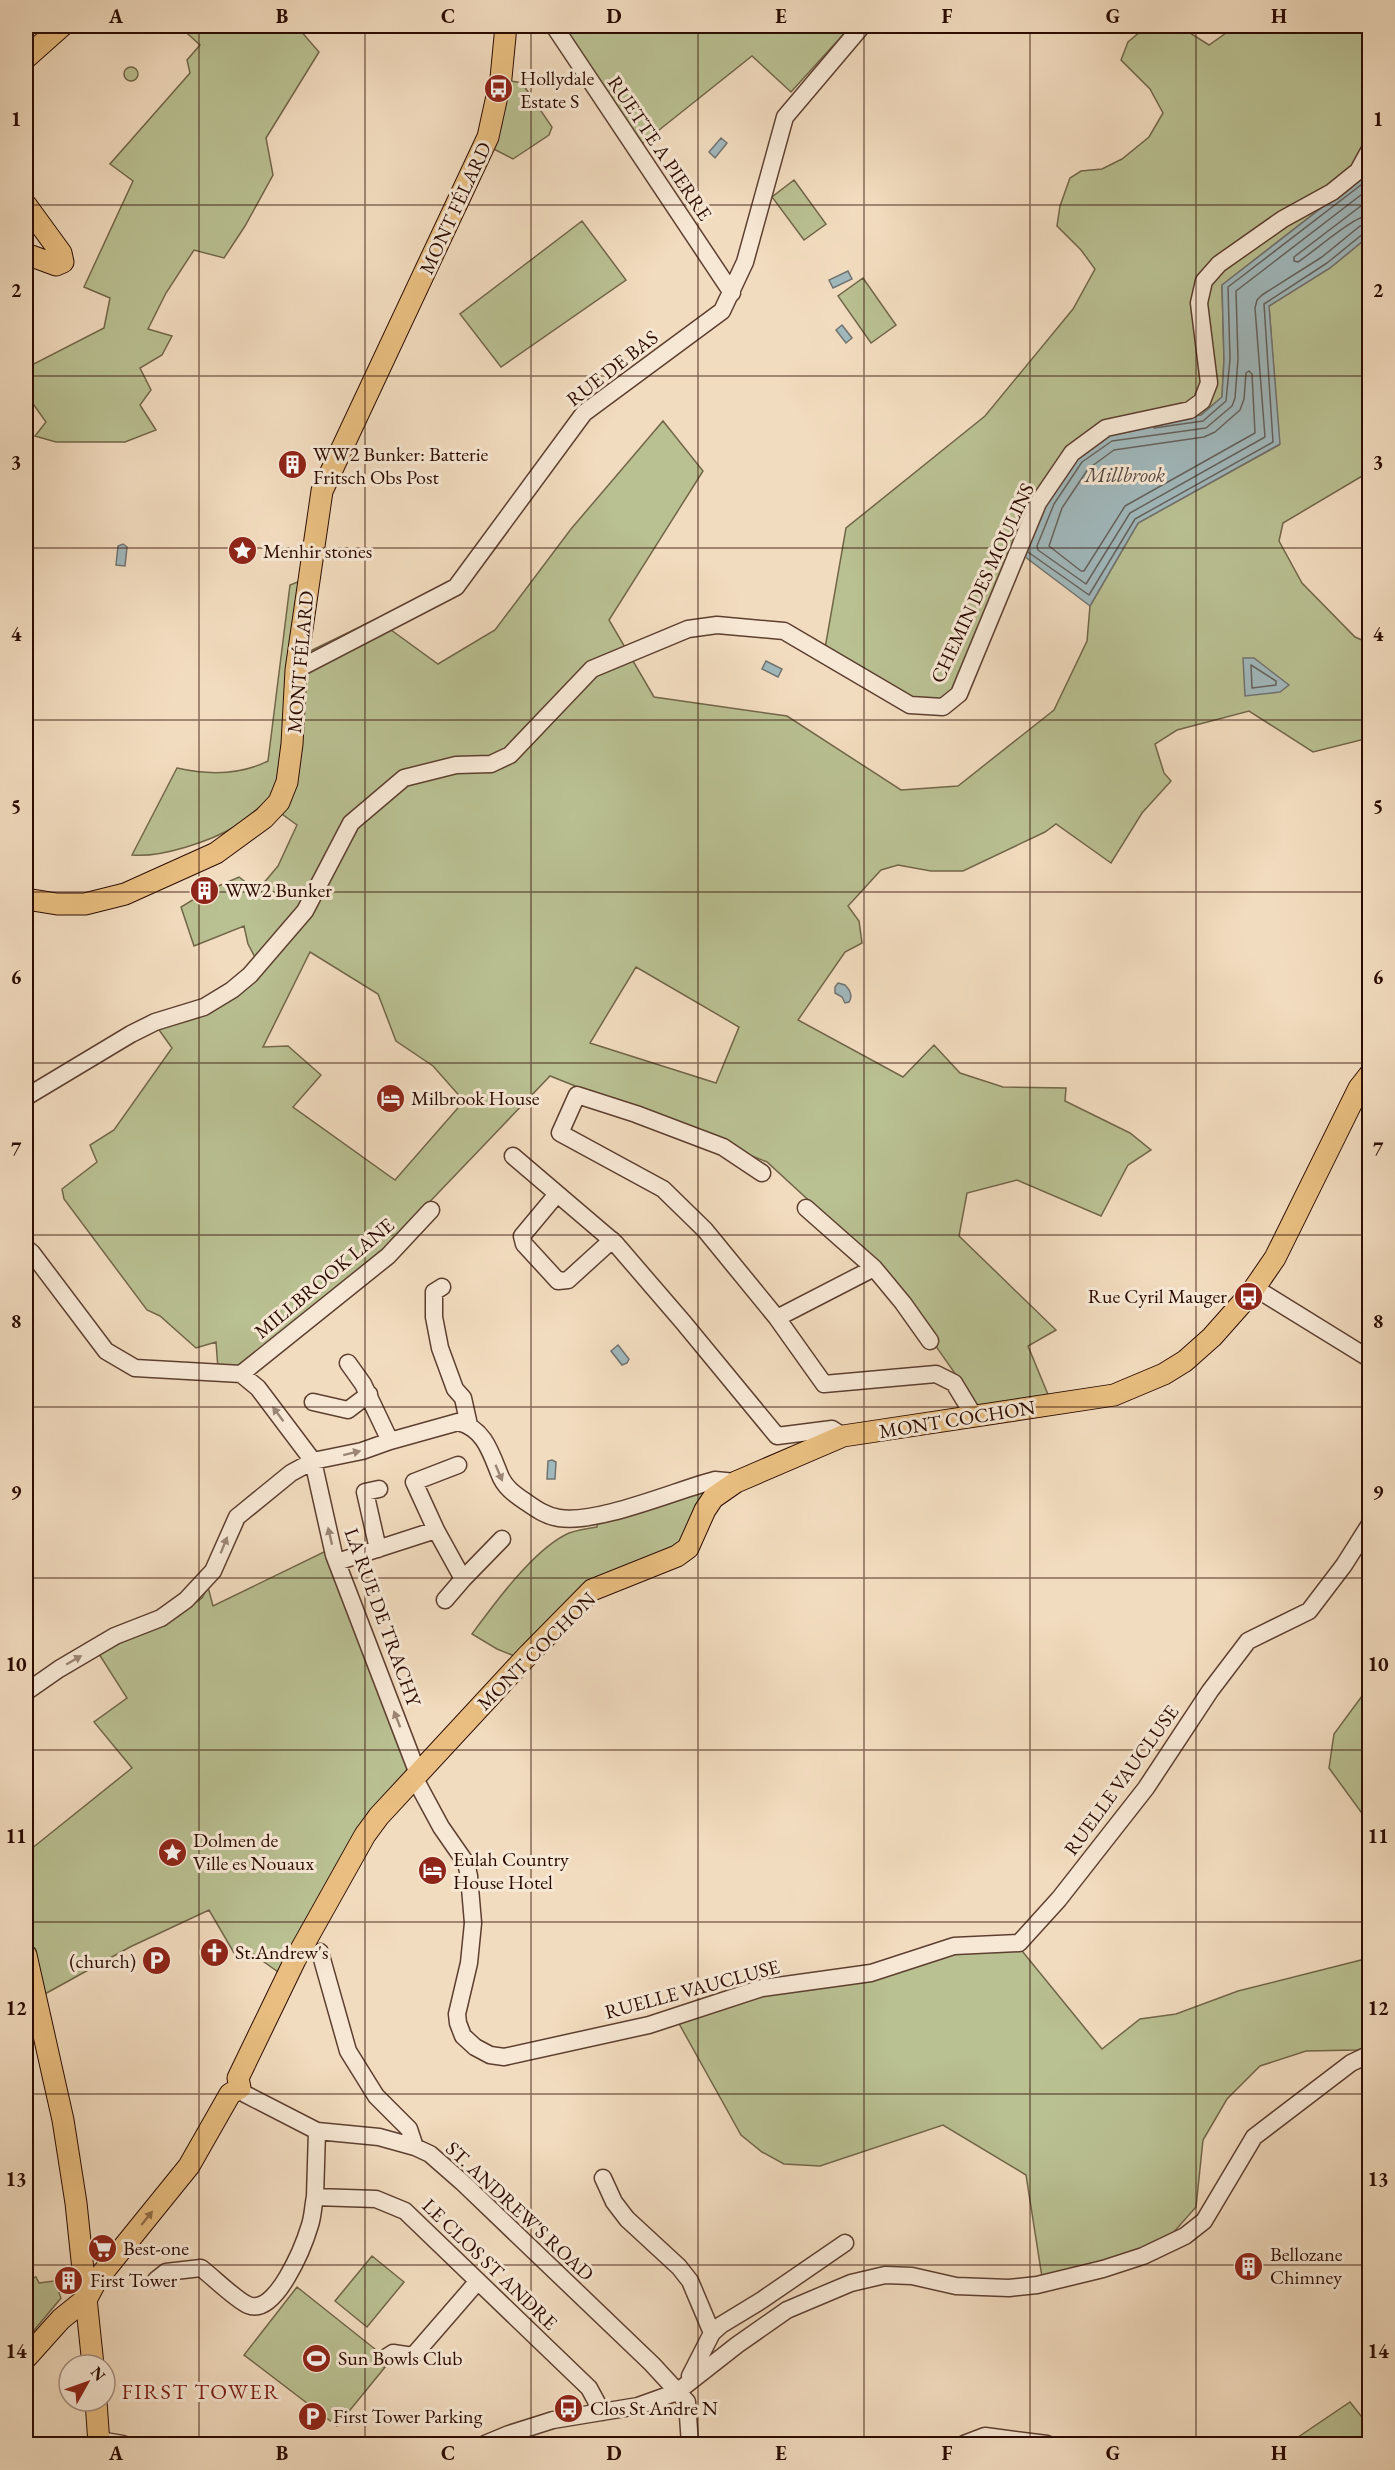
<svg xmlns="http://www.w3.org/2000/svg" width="1395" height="2470" font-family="'EB Garamond',serif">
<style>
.green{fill:#b9c092;stroke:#726649;stroke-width:1.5;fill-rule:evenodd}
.water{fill:#a0b9bd;stroke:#717371;stroke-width:1.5}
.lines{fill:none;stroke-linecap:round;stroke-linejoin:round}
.shore{stroke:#66625e;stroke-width:1.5}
.minor-casing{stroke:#5d3f30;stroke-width:19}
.major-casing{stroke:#2b0b00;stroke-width:23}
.minor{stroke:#f7e8d5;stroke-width:16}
.major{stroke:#e9be80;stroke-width:21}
.oneway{fill:#9b8575}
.oneway2{fill:#946d46}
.grid{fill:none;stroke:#2b0b00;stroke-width:1.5;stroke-opacity:0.55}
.labels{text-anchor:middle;stroke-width:6;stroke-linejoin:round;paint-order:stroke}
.poi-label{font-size:20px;fill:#2b0b00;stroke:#f7e8d5;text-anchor:start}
.street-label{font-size:20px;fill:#2b0b00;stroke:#f7e8d5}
.water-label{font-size:21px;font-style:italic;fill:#544842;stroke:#f7e8d5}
.quarter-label{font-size:22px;letter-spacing:1.5px;fill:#7a1f14;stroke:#f7e8d5}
.neatline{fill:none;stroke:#2b0b00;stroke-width:2}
.grid-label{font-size:20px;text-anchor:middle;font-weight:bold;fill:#2b0b00}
</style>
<rect width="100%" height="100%" fill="#f2dcbf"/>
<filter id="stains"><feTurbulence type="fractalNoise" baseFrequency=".00333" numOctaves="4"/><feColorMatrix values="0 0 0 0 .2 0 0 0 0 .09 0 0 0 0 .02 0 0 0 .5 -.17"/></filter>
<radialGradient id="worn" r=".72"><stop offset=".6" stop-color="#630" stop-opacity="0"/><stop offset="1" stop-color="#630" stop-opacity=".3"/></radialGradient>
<path class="green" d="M179,26H301L299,29L319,52L266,138L273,175L245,226L224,258L194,250L166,293L148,329L172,336L162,355L140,368L151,390L140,405L156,430L125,442H56L35,436L46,422L26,394V365L30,366L104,328L110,298L84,287L133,181L110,164L190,73L187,60L200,45Z
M559,26H851L791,92L752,56L639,146Z
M1147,26H1179L1209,45L1236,26H1369V171L1222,285L1224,359L1222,397L1201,415L1106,428L1072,453L959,694L943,707L910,705L824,654L846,528L985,416L1073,309L1095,269L1081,250L1057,226L1060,206L1070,178L1081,171L1102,169L1122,159L1149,137L1163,113L1150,89L1121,60L1128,42Z
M124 74a7 7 0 1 1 14 0a7 7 0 1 1-14 0Z
M511,81L522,83L552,127L549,135L513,159L490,147L506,85Z
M794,180L826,224L804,240L772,197Z
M582,221L626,280L501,367L460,314Z
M1369,236V472L1283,523L1279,541L1302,583L1355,637L1369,643V738L1313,752L1249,711L1177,730L1155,744L1164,773L1171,781L1142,813L1111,863L1056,824L1045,832L963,871H931L898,865L881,870L848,906L859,921L862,943L845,952L798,1020L903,1077L934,1045L960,1073L1003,1087L1066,1088L1065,1101L1130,1133L1151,1150L1128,1165L1101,1216L1017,1180L967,1193L959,1236L1056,1330L1028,1346L1049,1397L979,1408L880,1266L767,1162L550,1076L352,1283L242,1369H218L216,1342L196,1348L160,1316L147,1310L64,1199L62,1189L97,1162L90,1145L114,1130L172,1048L157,1027L218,1002L257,961L248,944L244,926L194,946L181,907L209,890L239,877L257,891L278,866L297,825L265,802C256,810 246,819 236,826C211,841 161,858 132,855L177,768C208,775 240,775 268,761L290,585L300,581L304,654L376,619L438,664L495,630L571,529L663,421L703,471L609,620L654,697L787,716L901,790L958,786L1054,710L1087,641L1090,606L1138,523L1279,445L1269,306L1330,268ZM310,952L378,994L396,1041L433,1066L464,1101L395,1180L293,1107L321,1075L288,1046L263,1047ZM636,967L739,1027L716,1083L590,1043Z
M863,278L896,325L871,343L838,296Z
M707,1488L679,1545L586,1584L517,1657L497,1649L472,1634C494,1604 532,1552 565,1535C574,1530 587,1529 597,1527V1519Z
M328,1550L412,1771L281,1974L250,1952L237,1958L209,1910L130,1947L43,1995L26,1919V1853L132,1768L94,1722L127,1698L99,1654L192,1605L202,1598L208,1587L213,1606Z
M1362,1696H1369V1823L1329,1768L1334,1734Z
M1018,1946L1102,2049L1140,2019L1176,2014L1238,1991L1369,1958V2047L1357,2050L1306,2051L1260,2066L1227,2099L1203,2140L1196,2207L1173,2233L1147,2247L1100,2266L1042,2277L1026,2175L943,2125L820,2166L784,2164L762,2152L741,2135L677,2020L763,1991L955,1951Z
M372,2256L404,2282L367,2327L335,2301Z
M36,2277L39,2283L62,2280L66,2286L59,2293L61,2298L26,2340L27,2312L31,2313L33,2303L29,2301L26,2304V2280Z
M297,2287L390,2361L337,2426L244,2355Z
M1350,2402L1369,2426V2444H1288Z"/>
<path class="water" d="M721,138L727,143L715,158L709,152Z
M1369,171V236L1330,268L1269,306L1280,444L1138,523L1090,606L1020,553L1041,498L1106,428L1201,415L1222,397L1224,359L1222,285Z
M848,271L852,279L833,288L829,280Z
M842,325L852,338L846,343L836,330Z
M123,544L127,547L125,566L116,565L118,546Z
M1243,658H1254L1289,685L1280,692L1245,696Z
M766,661L782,669L778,677L762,669Z
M838,983L845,985C850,990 853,996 849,1002L845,1003L842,997L835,993V987Z
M618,1345L629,1359L627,1363L622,1365L611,1351Z
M552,1460L556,1462L555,1479H547L548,1461Z"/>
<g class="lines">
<path class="shore" d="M1370,188L1236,291L1238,359L1235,398L1232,406L1206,428L1112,441L1082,462L1054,504L1037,546L1038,550L1086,584L1130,513L1265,437L1255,308L1257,300L1262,295L1322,257L1360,226L1370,224
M1370,199L1294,257V261L1298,262C1315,251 1353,216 1370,215
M1249,371L1252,374L1255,433L1125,506L1084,571H1081L1049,546L1062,508L1088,469L1114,450L1204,437L1215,432L1240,410L1244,399L1246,373Z
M1154,428L1203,421L1226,401L1230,359L1228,287L1370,178
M1028,552L1089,595L1135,519L1273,442L1264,304L1327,263L1364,233L1370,232
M1251,665L1276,681V685L1252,688Z"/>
<defs>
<path id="minor" d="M554,26L732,293
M296,670L456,587L584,413L722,311L745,262L785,117L862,26
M26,1097L131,1034L155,1022L204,1007L232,990L250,975L305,911L351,823L404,778L456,765L491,764L510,755L592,669L688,629L717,625L784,631L910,705L943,707L959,694L1038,503L1072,453L1106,428L1190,410L1202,401L1209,383L1199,303L1204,281L1219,264L1283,219L1332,192L1358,171L1370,149
M513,1156L615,1243L683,1322L777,1436L832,1429L843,1436
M762,1173L723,1147L636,1114L577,1095L560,1133L663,1189L705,1230L777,1318L824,1384L936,1374L954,1383L974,1416
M557,1194L522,1236L524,1244L558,1281L568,1280L612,1240
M806,1208L874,1268L903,1303L930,1341
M26,1248L32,1253L106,1351L135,1368L241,1374L258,1388L313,1461L334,1555L418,1774
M442,1287L434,1292V1317L440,1348L455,1389L463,1398L469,1425
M1255,1288L1370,1359
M777,1318L874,1268
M348,1363L363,1384L390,1441
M241,1374L388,1256L431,1210
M313,1402L348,1410L369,1394
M436,1530L414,1482L458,1465
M378,1549L365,1492L379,1489
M337,1562L436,1530L463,1579L502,1539
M445,1600L463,1579
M26,1692L59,1669L115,1636L161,1618L186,1600L213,1571L237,1517L291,1473L313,1461L362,1451L390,1441L458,1422C483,1428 490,1450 499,1473C504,1487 514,1494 526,1502C536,1509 546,1516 559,1518C598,1524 674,1491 715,1480L736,1482
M414,1777L441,1827L466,1863L469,1876L473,1923L469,1963L457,2014L458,2023L463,2036L475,2047L490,2055L504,2057L649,2025L762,1988L871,1973L954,1946L1019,1943L1059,1899L1146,1788L1210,1691L1248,1641L1309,1611L1344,1565L1370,1524
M320,1952L348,2051L376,2096L409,2129L415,2147
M240,2088L245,2094L317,2131L379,2137L415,2147L430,2154L462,2182L652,2364L687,2402L690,2444
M317,2131L315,2197L376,2199L405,2211L589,2388L602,2412
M603,2178L614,2202L627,2219L679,2267L690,2281L712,2333
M156,2280L166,2272L201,2268C213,2277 236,2300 248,2305C276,2317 304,2245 310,2225C313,2216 313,2206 315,2197
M385,2358L393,2353L413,2356L478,2281
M691,2381L690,2376L712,2333L721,2325L762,2300L845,2243
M99,2440L123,2444
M485,2444L509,2434L553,2420L638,2406L677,2392L737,2345L787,2310L851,2283L885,2275L912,2276L956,2286L1009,2288L1037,2285L1103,2269L1143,2256L1185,2236L1204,2221L1254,2137L1351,2063L1370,2054
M964,2444L985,2436L1047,2444"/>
<path id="major" d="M26,58L62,26
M26,205L61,253L63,262L56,265L26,254
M26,899L57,904H85L125,894L216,853L264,818L279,802L287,782L292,744L296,670L322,491L488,137L501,78L506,26
M26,1955L63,2120L76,2203L93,2365
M26,2358L61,2319L87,2298L96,2281L189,2166L230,2094L240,2088L238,2078L295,1960L365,1835L379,1816L529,1654L592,1590L677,1556L688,1548L705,1510L713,1498L736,1482L843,1436L1114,1395L1164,1374L1185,1361L1212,1337L1251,1293L1275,1258L1359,1088L1370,1074
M96,2401L99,2444"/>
</defs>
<use href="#minor" class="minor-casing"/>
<use href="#major" class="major-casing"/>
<use href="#minor" class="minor"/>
<use href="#major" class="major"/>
</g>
<defs><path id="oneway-solid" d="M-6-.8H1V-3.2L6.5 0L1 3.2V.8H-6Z" transform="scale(1.5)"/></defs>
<g class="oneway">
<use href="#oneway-solid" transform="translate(278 1414) rotate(-127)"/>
<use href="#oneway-solid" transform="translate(352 1453) rotate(-14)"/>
<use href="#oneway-solid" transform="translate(499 1473) rotate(67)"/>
<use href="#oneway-solid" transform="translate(330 1536) rotate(-103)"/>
<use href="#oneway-solid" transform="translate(224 1545) rotate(-68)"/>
<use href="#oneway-solid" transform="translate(74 1660) rotate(-30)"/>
<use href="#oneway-solid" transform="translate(397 1719) rotate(-111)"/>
</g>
<use class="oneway2" href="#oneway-solid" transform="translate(147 2218) rotate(-51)"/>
<path class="grid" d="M199,26V2444M365,26V2444M531,26V2444M698,26V2444M864,26V2444M1030,26V2444M1196,26V2444M26,205H1370M26,376H1370M26,548H1370M26,720H1370M26,892H1370M26,1063H1370M26,1235H1370M26,1407H1370M26,1578H1370M26,1750H1370M26,1922H1370M26,2094H1370M26,2265H1370"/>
<defs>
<symbol id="bus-disc" viewBox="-11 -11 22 22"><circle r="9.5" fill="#8f2418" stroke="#f7e8d5"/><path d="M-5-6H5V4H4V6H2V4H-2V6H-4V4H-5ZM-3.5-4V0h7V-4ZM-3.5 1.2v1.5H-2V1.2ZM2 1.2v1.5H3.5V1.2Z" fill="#fff"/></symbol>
<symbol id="building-disc" viewBox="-11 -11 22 22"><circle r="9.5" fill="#8f2418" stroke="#f7e8d5"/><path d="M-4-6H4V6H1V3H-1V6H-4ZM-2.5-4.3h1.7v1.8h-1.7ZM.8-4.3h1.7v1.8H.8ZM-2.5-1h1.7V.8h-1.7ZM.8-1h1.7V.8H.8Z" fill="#fff"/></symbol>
<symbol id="sight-disc" viewBox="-11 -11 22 22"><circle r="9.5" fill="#8f2418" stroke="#f7e8d5"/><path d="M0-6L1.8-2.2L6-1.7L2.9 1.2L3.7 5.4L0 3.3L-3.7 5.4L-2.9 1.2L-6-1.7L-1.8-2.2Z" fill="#fff"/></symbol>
<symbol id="hotel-disc" viewBox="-11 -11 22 22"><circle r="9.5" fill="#8f2418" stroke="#f7e8d5"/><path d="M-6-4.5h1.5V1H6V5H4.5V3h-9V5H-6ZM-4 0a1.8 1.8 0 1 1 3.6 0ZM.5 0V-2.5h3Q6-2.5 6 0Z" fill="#fff"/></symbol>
<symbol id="church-disc" viewBox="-11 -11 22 22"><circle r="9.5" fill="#8f2418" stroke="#f7e8d5"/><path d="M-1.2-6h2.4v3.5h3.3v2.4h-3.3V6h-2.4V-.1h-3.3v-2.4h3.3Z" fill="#fff"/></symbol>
<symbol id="parking-disc" viewBox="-11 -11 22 22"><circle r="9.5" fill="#8f2418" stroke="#f7e8d5"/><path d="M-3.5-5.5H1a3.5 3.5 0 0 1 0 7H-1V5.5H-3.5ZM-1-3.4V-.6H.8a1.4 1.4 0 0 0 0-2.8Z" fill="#fff"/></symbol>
<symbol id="supermarket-disc" viewBox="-11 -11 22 22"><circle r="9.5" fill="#8f2418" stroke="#f7e8d5"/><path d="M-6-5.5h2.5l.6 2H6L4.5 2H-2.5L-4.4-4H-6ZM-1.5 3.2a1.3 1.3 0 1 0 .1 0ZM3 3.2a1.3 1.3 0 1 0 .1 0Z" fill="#fff"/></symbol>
<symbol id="stadium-disc" viewBox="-11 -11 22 22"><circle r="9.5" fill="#8f2418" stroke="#f7e8d5"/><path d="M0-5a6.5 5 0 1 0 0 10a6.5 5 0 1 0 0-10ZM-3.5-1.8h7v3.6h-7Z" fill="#fff"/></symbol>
</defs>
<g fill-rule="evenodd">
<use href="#bus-disc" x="482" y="72" width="33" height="33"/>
<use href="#building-disc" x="276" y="448" width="33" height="33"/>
<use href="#sight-disc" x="226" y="534" width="33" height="33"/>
<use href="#building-disc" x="188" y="874" width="33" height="33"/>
<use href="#hotel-disc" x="374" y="1082" width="33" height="33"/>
<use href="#bus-disc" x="1232" y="1280" width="33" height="33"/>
<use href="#sight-disc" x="156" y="1836" width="33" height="33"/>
<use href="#hotel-disc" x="416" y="1854" width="33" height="33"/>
<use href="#church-disc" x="198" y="1936" width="33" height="33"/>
<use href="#parking-disc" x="140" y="1944" width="33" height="33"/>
<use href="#supermarket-disc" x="86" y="2232" width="33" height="33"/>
<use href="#building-disc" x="1232" y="2250" width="33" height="33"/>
<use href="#building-disc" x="52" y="2264" width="33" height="33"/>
<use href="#stadium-disc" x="300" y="2342" width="33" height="33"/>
<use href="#bus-disc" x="552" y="2392" width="33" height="33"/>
<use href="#parking-disc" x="296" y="2400" width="33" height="33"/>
</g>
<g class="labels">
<g class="poi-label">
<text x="520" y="85">Hollydale<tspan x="520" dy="23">Estate S</tspan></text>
<text x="313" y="461">WW2 Bunker: Batterie<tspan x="313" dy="23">Fritsch Obs Post</tspan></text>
<text x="263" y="558">Menhir stones</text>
<text x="225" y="897">WW2 Bunker</text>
<text x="411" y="1105">Milbrook House</text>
<text x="1227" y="1303" text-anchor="end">Rue Cyril Mauger</text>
<text x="193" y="1847">Dolmen de<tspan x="193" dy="23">Ville es Nouaux</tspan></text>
<text x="453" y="1866">Eulah Country<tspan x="453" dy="23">House Hotel</tspan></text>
<text x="235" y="1959">St.Andrew's</text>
<text x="136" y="1968" text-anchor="end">(church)</text>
<text x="123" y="2255">Best-one</text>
<text x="1270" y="2261">Bellozane<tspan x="1270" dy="23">Chimney</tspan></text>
<text x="90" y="2287">First Tower</text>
<text x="338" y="2365">Sun Bowls Club</text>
<text x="590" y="2415">Clos St Andre N</text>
<text x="333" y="2423">First Tower Parking</text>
</g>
<g class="street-label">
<text transform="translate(660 148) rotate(56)" y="7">RUETTE A PIERRE</text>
<text transform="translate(455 208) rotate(-65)" y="7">MONT FÉLARD</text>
<text transform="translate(612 368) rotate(-38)" y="7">RUE DE BAS</text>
<text transform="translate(982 583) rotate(-65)" y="7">CHEMIN DES MOULINS</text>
<text transform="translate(300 662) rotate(-85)" y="7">MONT FÉLARD</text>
<text transform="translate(324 1278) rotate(-40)" y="7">MILLBROOK LANE</text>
<text transform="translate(957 1419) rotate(-9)" y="7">MONT COCHON</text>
<text transform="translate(383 1617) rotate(70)" y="7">LA RUE DE TRACHY</text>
<text transform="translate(536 1651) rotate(-45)" y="7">MONT COCHON</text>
<text transform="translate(1121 1780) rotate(-54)" y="7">RUELLE VAUCLUSE</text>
<text transform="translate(692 1989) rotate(-15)" y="7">RUELLE VAUCLUSE</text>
<text transform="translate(520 2211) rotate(43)" y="7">ST. ANDREW'S ROAD</text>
<text transform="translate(490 2264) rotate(44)" y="7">LE CLOS ST ANDRE</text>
</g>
<g class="water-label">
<text x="1125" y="482">Millbrook</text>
</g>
<g class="quarter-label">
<text x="201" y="2399">FIRST TOWER</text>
</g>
</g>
<rect width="1395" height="2470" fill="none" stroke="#f2dcbf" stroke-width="66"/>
<g transform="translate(87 2383) rotate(50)"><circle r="28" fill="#f7e8d5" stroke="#a59080" stroke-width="1.5"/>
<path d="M0-4.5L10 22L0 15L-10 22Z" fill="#8f2418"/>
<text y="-9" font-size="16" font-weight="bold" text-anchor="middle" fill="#2b0b00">N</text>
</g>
<rect x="33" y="33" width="1329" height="2404" class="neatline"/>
<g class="grid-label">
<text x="116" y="23">A</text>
<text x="282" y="23">B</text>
<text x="448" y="23">C</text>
<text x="614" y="23">D</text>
<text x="781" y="23">E</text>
<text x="947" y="23">F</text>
<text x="1113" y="23">G</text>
<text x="1279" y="23">H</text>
<text x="16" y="126">1</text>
<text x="1378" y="126">1</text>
<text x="16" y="297">2</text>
<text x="1378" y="297">2</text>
<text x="16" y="469">3</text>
<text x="1378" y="469">3</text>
<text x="16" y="641">4</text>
<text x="1378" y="641">4</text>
<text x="16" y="813">5</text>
<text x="1378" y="813">5</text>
<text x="16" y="984">6</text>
<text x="1378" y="984">6</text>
<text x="16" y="1156">7</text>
<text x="1378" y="1156">7</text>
<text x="16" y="1328">8</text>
<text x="1378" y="1328">8</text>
<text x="16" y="1499">9</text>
<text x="1378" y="1499">9</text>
<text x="16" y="1671">10</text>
<text x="1378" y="1671">10</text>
<text x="16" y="1843">11</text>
<text x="1378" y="1843">11</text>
<text x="16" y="2015">12</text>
<text x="1378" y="2015">12</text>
<text x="16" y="2186">13</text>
<text x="1378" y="2186">13</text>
<text x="16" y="2358">14</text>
<text x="1378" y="2358">14</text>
<text x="116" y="2460">A</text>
<text x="282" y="2460">B</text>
<text x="448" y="2460">C</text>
<text x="614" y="2460">D</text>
<text x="781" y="2460">E</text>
<text x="947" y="2460">F</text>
<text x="1113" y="2460">G</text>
<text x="1279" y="2460">H</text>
</g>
<rect width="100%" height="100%" filter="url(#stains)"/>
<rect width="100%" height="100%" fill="url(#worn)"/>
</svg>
